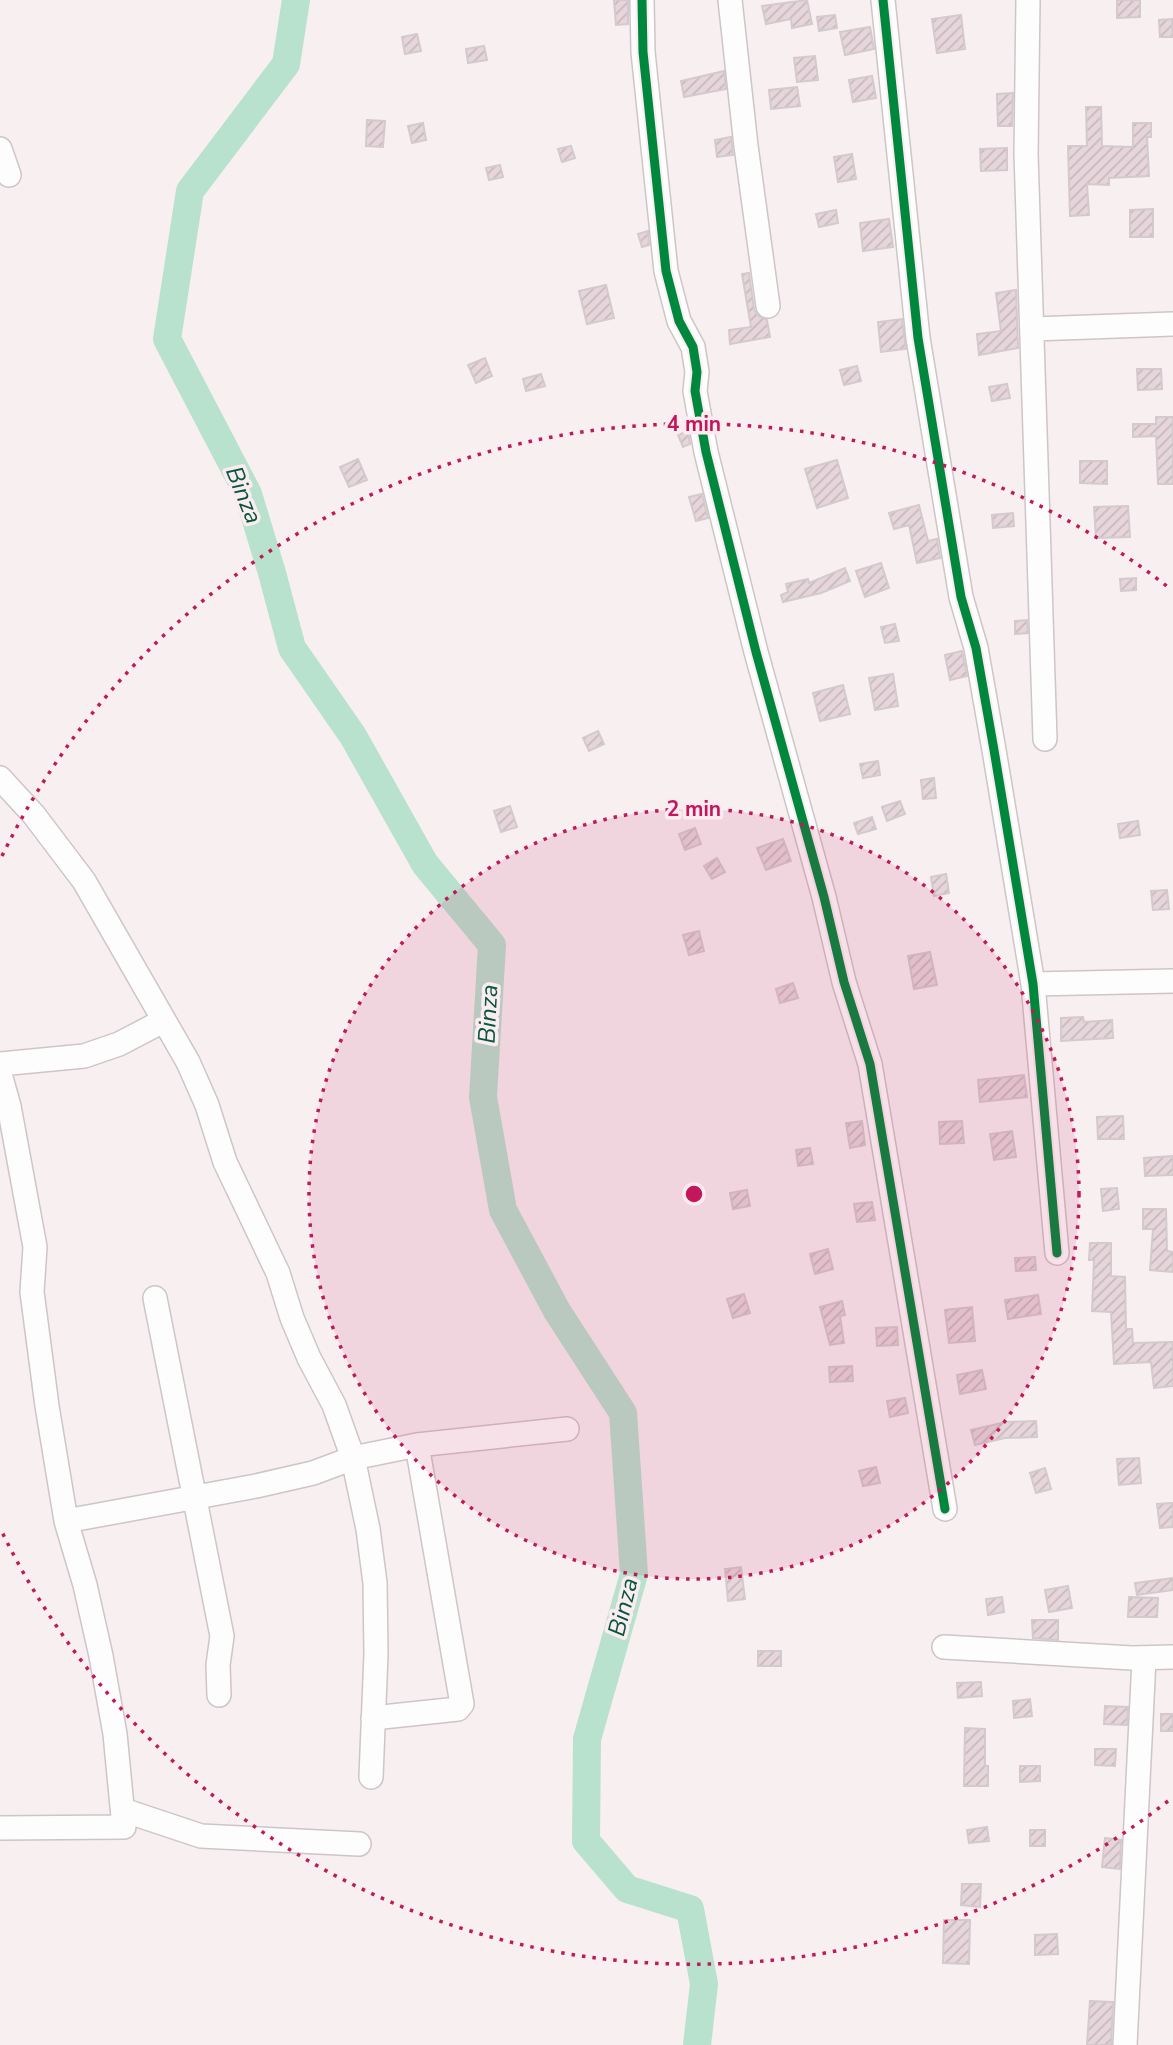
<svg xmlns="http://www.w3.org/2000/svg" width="1173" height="2045" font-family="'Nunito Sans',sans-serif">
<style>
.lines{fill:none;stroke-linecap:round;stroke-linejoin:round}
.river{stroke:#b8e2cd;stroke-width:28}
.building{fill:url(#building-hatch);stroke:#d4cacd;stroke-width:2}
.minor-casing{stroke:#cec5c7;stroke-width:26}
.minor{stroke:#fefdfd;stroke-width:23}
.cycleway-casing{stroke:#fcebf0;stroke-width:13}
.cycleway{stroke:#00873e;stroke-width:9}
.ring{fill:none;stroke:#c2185b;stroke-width:3.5;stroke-dasharray:3.5 7}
.labels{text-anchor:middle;stroke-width:7;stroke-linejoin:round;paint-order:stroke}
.water-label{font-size:24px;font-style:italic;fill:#03583d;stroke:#fcebf0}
.centre{fill:#c2185b;stroke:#fcebf0;stroke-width:3.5}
.ring-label{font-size:21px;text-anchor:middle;font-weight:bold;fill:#c2185b;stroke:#fcebf0;stroke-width:7;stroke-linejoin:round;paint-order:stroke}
</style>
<defs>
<pattern id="building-hatch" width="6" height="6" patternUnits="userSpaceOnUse" patternTransform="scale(1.75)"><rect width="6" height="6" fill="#e6d6db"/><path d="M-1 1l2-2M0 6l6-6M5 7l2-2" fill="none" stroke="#c6b8bc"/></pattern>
</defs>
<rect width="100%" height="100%" fill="#f8eff1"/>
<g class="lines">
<path class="river" d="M296,0L286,64L190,191L167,339L248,494L272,573L292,648L353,736L425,864L492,945L483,1097L503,1210L557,1311L623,1413L634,1574L587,1739L586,1841L627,1889L690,1909L704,1984L697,2045"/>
</g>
<path class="building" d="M614,0H628V24L616,25Z
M807,0L812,24L792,28L791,19L766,24L762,6Z
M1117,0H1140V17L1117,18Z
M835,15L837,28L819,31L817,17Z
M961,15L965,49L937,53L932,19Z
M1172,19L1173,37H1160L1159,20Z
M870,27L874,49L845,55L840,32Z
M417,34L421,51L405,54L402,37Z
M484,46L487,60L468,63L466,49Z
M815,56L818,80L797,82L794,58Z
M724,71L726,89L684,97L681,81Z
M872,76L876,98L853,102L849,80Z
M797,87L800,106L771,109L769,90Z
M1013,93L1012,126H998L997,94Z
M1086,107H1101L1102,146L1133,147V123H1151V137H1147L1149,176L1109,178V185L1087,184L1089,215L1070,216L1068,146H1087Z
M367,120L385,121L383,147L366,146Z
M423,123L426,140L412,143L408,126Z
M731,137L733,155L717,157L715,140Z
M571,146L575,158L562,162L558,149Z
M1007,148V170L981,171L980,149Z
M852,154L856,179L838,182L834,157Z
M500,165L503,177L489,180L486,168Z
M1153,209V237H1130V210Z
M836,210L838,223L819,227L816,214Z
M889,219L893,247L863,251L860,223Z
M648,231L649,245L642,247L638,234Z
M749,273L754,309L757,315L767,320L770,337L730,344L729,330L751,327L742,274Z
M606,285L614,318L587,324L579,291Z
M1016,290L1018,348L979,355L977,334L1001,331L996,293Z
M902,319L906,349L881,352L878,322Z
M485,358L492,376L476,383L468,365Z
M857,366L861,381L844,385L840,370Z
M1137,369H1161L1162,389L1138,390Z
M541,374L545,386L526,391L523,379Z
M1007,384L1010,398L992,401L989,387Z
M1156,417H1173V484H1158L1156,436L1133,437V424H1156Z
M688,431L690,444L683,447L678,435Z
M358,459L367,480L349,487L340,467Z
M837,460L848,498L817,508L805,469Z
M1080,461H1107V484L1080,483Z
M702,494L708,518L696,521L689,497Z
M919,505L928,541L937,539L940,558L917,563L909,525L894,529L889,513Z
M1128,506L1130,537L1096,538L1094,507Z
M1013,513L1014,526L993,528L992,515Z
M881,563L889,588L865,597L856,571Z
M845,568L850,581L821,593L783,602L781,595L788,592L786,584L808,579L809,583Z
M1136,578V590L1121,591L1120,579Z
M1027,620L1028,633L1015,634V621Z
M895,624L899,641L885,643L881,627Z
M962,651L967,676L950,680L945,655Z
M893,674L898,706L875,710L869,678Z
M843,685L850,714L820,721L813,693Z
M598,731L604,744L589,751L583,738Z
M878,761L880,775L863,778L860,764Z
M934,778L936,798L923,799L921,780Z
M900,801L905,814L887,821L882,807Z
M510,806L517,827L501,832L494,811Z
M872,817L876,829L858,834L854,823Z
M1138,821L1140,835L1120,838L1118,824Z
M695,828L701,844L685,850L679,834Z
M783,839L791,861L766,870L757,848Z
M717,858L725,872L712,879L704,866Z
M946,874L949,893L934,896L931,877Z
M1167,890L1169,909L1153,910L1151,891Z
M699,931L704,951L689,955L683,935Z
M930,952L937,985L914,989L908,956Z
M793,983L798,998L780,1003L776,989Z
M1083,1017L1084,1022L1112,1020L1113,1038L1061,1041V1018Z
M1024,1075L1027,1097L980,1102L978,1080Z
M1123,1116L1124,1139H1098L1097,1117Z
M862,1121L865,1145L850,1148L846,1123Z
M962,1121L964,1143L940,1144L939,1122Z
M1012,1131L1016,1157L994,1160L990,1134Z
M810,1148L813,1164L798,1166L796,1150Z
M1173,1156V1175L1145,1176L1144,1158Z
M1117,1188L1119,1209L1103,1211L1101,1189Z
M747,1190L750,1206L733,1209L730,1193Z
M872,1202L875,1220L857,1222L854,1204Z
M1143,1209H1166L1167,1251L1173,1252V1272L1150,1270L1153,1229H1143Z
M1090,1243H1111V1276L1125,1277L1126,1329H1132L1133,1343L1173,1342V1386L1154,1388L1151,1362L1114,1364L1111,1312L1092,1311L1094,1260H1089Z
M828,1249L833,1269L815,1274L810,1254Z
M1035,1257L1036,1270L1016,1271L1015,1258Z
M744,1294L750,1313L733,1318L727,1299Z
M1038,1295L1041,1314L1008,1319L1005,1300Z
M842,1301L845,1315L840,1316L844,1343L830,1345L820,1307Z
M972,1307L975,1341L949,1343L945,1310Z
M897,1327L898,1345L877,1346L876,1328Z
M852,1366L853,1381L830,1382L829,1367Z
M982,1370L986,1389L960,1394L957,1375Z
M905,1398L908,1413L890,1417L887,1401Z
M1036,1421L1037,1437L1005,1438L975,1445L971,1430L1006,1422Z
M1139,1458L1141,1483L1119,1485L1117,1459Z
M876,1467L880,1483L863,1486L859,1471Z
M1045,1468L1051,1489L1036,1493L1030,1473Z
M1173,1503V1527L1160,1528L1157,1504Z
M741,1567L745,1599L728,1601L725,1569Z
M1173,1578V1590L1137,1595L1135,1583Z
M1068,1586L1072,1608L1049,1612L1045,1590Z
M1002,1597L1004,1612L988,1615L986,1599Z
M1129,1597L1158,1598L1157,1617H1128Z
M1032,1620H1058V1640L1033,1638Z
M758,1651H781V1666H758Z
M981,1682L982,1696L958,1698L957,1683Z
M1030,1699L1032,1716L1014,1718L1013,1701Z
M1105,1706L1128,1707L1127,1725L1104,1724Z
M1161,1714H1173V1731H1161Z
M965,1728L985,1729V1766H988V1786H964Z
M1095,1749H1116L1115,1766L1095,1765Z
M1020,1766H1040V1781L1020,1782Z
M987,1827L989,1841L969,1843L967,1830Z
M1030,1830H1045V1846H1030Z
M1105,1838L1121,1840L1120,1869L1102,1867Z
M962,1884H981L980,1907L961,1905Z
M944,1920H970L969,1964L943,1963Z
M1057,1934L1058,1954L1035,1955V1935Z
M1090,2001L1113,2002L1111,2045H1087Z"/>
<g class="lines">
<defs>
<path id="minor" d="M642,0L643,52L666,271L679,321L693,347L697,372L695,391L706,452L756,652L824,897L844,982L870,1064L945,1509
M730,0L746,146L768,306
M883,0L918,338L961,597L976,648L994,750L1033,984L1057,1253
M1028,0L1026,154L1045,739
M0,149L9,175
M1033,329L1173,324
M0,778L34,815L84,881L188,1062L207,1105L225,1162L278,1273L292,1318L309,1358L334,1405L353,1458L368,1529L375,1583L376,1654L371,1777
M1033,984L1173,981
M0,1064L84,1056L119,1044L163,1021
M0,1074L9,1106L35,1247L32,1292L47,1406L66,1521L85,1585L101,1656L115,1734L124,1827L0,1828
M155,1298L222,1636L218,1665L219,1695
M66,1521L256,1486L313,1473L353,1458L417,1445L567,1429
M944,1647L1132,1658L1173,1657
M373,1718L458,1709L462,1704L417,1445
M123,1810L201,1836L359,1844
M1125,2045L1144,1659"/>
</defs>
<use href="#minor" class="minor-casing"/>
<use href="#minor" class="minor"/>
<defs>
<path id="cycleway" d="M642,0L643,52L666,271L679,321L693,347L697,372L695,391L706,452L756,652L824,897L844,982L870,1064L945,1509
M883,0L918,338L961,597L976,648L994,750L1033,984L1057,1253"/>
</defs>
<use href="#cycleway" class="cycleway-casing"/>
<use href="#cycleway" class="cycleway"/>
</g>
<circle cx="694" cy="1194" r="385" fill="#c2185b" fill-opacity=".12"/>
<g class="ring">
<circle cx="694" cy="1194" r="385"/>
<path d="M1168 1801A770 770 0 0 1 2 1532M2 856A770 770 0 0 1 1168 587"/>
</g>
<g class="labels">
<g class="water-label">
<text transform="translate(244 495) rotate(68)" y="8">Binza</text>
<text transform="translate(488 1014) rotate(-87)" y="8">Binza</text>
<text transform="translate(623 1607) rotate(-76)" y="8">Binza</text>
</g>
</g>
<circle cx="694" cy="1194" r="10" class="centre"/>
<g class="ring-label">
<text x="694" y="431">4 min</text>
<text x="694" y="816">2 min</text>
</g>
</svg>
